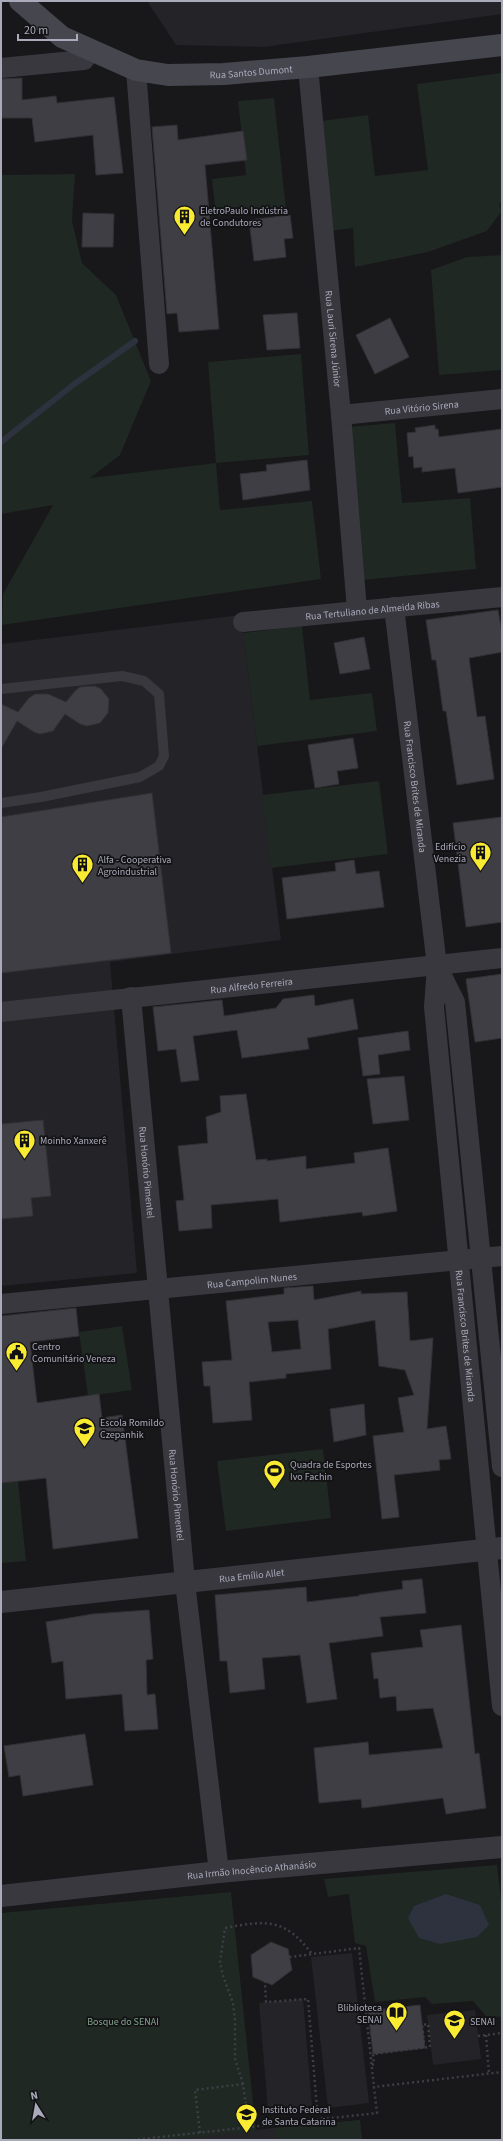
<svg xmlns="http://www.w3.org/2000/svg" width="503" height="2141" font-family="'Source Sans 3',sans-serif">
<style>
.built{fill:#242327}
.green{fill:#1f2822}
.water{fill:#2d323e}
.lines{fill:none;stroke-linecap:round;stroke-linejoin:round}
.stream{stroke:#2d323e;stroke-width:6}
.building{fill:#3f3e44;stroke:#333136;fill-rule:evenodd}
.path{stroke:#3e3e46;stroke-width:2.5;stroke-dasharray:2 3;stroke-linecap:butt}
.service{stroke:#39383f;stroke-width:10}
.minor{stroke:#39383f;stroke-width:20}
.tertiary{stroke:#39383f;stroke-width:22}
.secondary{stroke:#46464f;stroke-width:22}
.labels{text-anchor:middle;stroke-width:3.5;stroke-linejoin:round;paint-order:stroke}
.street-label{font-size:10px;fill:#a9aaba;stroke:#131215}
.poi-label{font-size:10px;fill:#a9aaba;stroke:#131215;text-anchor:start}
.park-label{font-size:10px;fill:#80a58c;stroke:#131215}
</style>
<rect width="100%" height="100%" fill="#18171a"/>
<path class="built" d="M147,1H502V14L264,47L176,45Z
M241,615L281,940L110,962L137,1273L1,1286V644Z
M352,1953L369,2103L328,2108L311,1957Z
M303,1999L312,2106L268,2109L259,2003Z
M475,2010L481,2059L433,2065L427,2015Z
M360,2120L362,2140H169L274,2128Z"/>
<path class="green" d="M502,73V202L499,203L501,212L487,231L428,252L355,267L353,228L330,231L321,121L368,115L375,176L428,170L417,84Z
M274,98L286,209L216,216L212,179L246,175L238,101Z
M75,174L72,221L82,263L116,295L151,381L120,455L90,478L216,463L208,362L301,354L309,455L216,463L220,510L312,501L321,579L2,625L3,594L53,505L1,514V175Z
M502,255V370L439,375L431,270L467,257Z
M395,423L402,503L470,498L476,569L362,580L349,427Z
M302,626L310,700L372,693L377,731L257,746L243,633Z
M379,781L388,854L271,868L262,795Z
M122,1326L132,1390L88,1396L79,1332Z
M323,1449L331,1518L226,1531L217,1461Z
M18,1481L26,1561L1,1563V1483Z
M497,1865L502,1910V2017L486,2016L473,2001L432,2004L425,1997L375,2002L366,1946L355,1943L349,1894L328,1897L324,1879Z
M231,1892L256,2131L169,2140H1V1913Z
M360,2120L362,2140H276L274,2128Z"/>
<path class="water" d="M446,1894L480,1905L489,1925L477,1937L440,1944L419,1938L408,1918L414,1906Z"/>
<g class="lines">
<path class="stream" d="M1,442L73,385L135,341"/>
</g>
<path class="building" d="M22,78V100L56,96L57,103L114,97L123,173L96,175L93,135L35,142L32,118H1V79Z
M177,125L178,140L243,131L247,160L205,165L219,329L179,332L177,313L167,314L152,127Z
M83,213L114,214L113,247H82Z
M290,215L293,238L284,239L286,257L254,261L249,220Z
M297,313L300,348L267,350L263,315Z
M390,318L409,357L375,374L356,335Z
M435,425V429H438L439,437L502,429V487L458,493L455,468L422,472V467L414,468L413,456L409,457L407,433L416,432L415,428Z
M307,460L310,490L243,500L240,474L267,471L266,465Z
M498,610L502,633V652L469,658L477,717L485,716L494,779L457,785L446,711H443L436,660H432L426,620Z
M364,637L370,669L340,674L334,643Z
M95,686L101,689L109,699L108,713L100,723L87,726L80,724L65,714L53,731L40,734L34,732L17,721L1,749V704L18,712L29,698L35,694H48L66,702L76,690L80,687Z
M353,738L358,768L337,771L339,784L315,788L308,745Z
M152,793L171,953L1,973V817Z
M502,817V922L466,927L453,823Z
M354,860L356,874L379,871L384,907L287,919L282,878L336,871L335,863Z
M502,974V1038L475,1042L466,979Z
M314,995L315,1006L353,999L358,1029L307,1038L309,1049L242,1058L237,1030L193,1036L199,1080L181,1082L176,1049L158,1051L153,1007L222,1000L224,1016L276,1008L283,999Z
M408,1031L410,1050L378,1055L380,1074L363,1076L358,1038Z
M404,1076L409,1120L373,1124L367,1079Z
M246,1094L256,1160L267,1159V1161L306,1156V1169L355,1163L354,1153L388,1148L397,1211L363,1216L362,1212L280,1222L278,1199L211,1205L212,1228L179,1231L176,1201L184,1200L178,1146L208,1143L206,1117L221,1112L220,1096Z
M43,1120L51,1196L31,1198L33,1216L1,1219V1124Z
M313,1286L314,1300L361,1291V1294L407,1292L410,1341L433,1338L427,1429L446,1426L451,1459L439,1460L440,1470L394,1475L399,1517L382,1519L373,1436L404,1432L398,1398L414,1395L405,1370L379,1366L375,1320L328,1329L331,1369L286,1374V1378L249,1382L252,1420L213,1423L210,1386H204L202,1362L232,1360L226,1301L284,1294V1288ZM298,1320L301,1349L272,1352L268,1322Z
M76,1308L79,1336L30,1342L37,1403L99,1394L102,1418L122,1415L138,1538L53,1549L46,1478L1,1483V1316Z
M364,1404L366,1435L334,1442L330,1409Z
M422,1579L426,1613L380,1617L383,1636L329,1643L337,1699L307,1703L300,1655L262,1658L265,1689L230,1693L227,1661H220L215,1595L306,1587L307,1602L359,1596V1595L403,1589L402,1581Z
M149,1610L153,1659L146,1660L147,1695L155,1694L158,1729L125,1731L122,1694L66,1699L63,1661L52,1663L46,1622L93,1614Z
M461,1625L475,1754L479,1753L486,1808L446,1814L443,1798L362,1808L361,1799L319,1803L314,1748L368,1742L369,1755L443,1748L433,1708L397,1711L396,1696L380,1698L378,1678L374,1679L371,1653L423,1647L420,1630Z
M85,1734L93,1785L23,1796L20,1775L9,1777L4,1746Z
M271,1942L288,1949L292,1970L272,1985L253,1977L251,1955Z
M420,2005L425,2048L373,2054L368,2011Z"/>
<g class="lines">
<path class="path" d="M486,2035L489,2074
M478,2036L502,2033
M372,2065L374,2064L373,2054L420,2048L419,2041H424L422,2025L428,2024L430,2047L420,2048
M243,2084L235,2059V2020L233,2003L223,1976L220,1962L225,1928C266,1920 285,1918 312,1954
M322,2119V2112L317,2109L308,1999L266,2002L265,1982L290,1957L359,1948L374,2087
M200,2133L195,2090L243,2084L249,2127
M133,2140L377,2113L374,2087L502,2072"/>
<path class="service" d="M1,689L122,676L144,681L159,694L164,756L159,766L140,777L41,797L1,803"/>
<g class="minor">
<path id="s1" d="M308,67L341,415L357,610"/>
<path d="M1,68L84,60L91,50"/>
<path d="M136,70L159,364"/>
<path id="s2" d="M341,415L502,399"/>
<path id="s3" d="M394,607L437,966L434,1007L502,1706"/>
<path id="s4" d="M243,622L502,597"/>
<path d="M437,966L455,1002L502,1467"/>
<path id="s5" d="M131,997L185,1582L219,1872"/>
<path id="s6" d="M1,1012L502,958"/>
<path id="s7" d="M1,1304L502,1256"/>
</g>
<g class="tertiary">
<path id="s8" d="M1,1602L502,1548"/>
<path id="s9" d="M1,1896L219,1872L502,1847"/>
</g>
<path class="secondary" id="s10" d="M20,1L62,37L136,70L168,75L224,74L308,67L502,45"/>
</g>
<defs>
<symbol id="building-pin" viewBox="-11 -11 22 30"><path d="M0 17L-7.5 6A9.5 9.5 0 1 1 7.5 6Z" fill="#f8eb31" stroke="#131215"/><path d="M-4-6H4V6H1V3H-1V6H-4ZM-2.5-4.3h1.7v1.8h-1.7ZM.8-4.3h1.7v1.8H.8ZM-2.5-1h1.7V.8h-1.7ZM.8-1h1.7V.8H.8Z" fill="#111"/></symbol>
<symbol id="civic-pin" viewBox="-11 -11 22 30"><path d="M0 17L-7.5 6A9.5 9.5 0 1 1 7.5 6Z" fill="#f8eb31" stroke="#131215"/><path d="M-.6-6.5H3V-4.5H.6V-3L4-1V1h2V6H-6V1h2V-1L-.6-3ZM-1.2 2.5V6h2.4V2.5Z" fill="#111"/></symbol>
<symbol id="school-pin" viewBox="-11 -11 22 30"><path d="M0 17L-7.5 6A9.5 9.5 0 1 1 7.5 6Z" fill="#f8eb31" stroke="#131215"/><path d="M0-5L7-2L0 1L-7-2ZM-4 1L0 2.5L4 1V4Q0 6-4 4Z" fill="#111"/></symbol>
<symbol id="stadium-pin" viewBox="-11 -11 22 30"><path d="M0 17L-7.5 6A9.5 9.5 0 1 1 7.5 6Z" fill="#f8eb31" stroke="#131215"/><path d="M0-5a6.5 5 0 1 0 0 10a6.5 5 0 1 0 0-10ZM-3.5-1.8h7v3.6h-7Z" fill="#111"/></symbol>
<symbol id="library-pin" viewBox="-11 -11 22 30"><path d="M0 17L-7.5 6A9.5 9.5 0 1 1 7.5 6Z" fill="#f8eb31" stroke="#131215"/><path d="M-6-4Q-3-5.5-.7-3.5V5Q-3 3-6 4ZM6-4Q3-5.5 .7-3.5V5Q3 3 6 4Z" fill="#111"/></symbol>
<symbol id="university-pin" viewBox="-11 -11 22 30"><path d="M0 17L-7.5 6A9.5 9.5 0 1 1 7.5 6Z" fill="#f8eb31" stroke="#131215"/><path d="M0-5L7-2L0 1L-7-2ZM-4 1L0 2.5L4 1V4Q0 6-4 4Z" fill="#111"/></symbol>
</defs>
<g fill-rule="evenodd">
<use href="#building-pin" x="172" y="204" width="25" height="34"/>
<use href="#building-pin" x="468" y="840" width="25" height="34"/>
<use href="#building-pin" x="70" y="852" width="25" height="34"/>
<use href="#building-pin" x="12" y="1128" width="25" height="34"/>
<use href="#civic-pin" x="4" y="1340" width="25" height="34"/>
<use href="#school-pin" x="72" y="1416" width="25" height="34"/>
<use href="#stadium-pin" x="262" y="1458" width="25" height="34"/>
<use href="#library-pin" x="384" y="2000" width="25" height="34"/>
<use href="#university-pin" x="442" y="2008" width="25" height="34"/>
<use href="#university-pin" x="234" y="2102" width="25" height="34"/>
</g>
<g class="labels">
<g class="street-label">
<text dy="4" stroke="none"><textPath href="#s10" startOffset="252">Rua Santos Dumont</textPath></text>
<text dy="4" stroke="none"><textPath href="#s1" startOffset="273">Rua Lauri Sirena Júnior</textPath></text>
<text dy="4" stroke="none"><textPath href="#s2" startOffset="81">Rua Vitório Sirena</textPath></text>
<text dy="4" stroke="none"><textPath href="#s4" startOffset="130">Rua Tertuliano de Almeida Ribas</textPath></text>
<text dy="4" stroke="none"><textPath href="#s3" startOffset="181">Rua Francisco Brites de Miranda</textPath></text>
<text dy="4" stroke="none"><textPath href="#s6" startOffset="252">Rua Alfredo Ferreira</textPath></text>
<text dy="4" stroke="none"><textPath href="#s5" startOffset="176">Rua Honório Pimentel</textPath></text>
<text dy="4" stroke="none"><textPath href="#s7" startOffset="252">Rua Campolim Nunes</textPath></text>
<text dy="4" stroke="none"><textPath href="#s3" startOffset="733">Rua Francisco Brites de Miranda</textPath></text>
<text dy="4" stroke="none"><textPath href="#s5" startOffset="500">Rua Honório Pimentel</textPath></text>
<text dy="4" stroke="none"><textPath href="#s8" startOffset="252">Rua Emílio Allet</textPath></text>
<text dy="4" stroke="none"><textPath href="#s9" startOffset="252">Rua Irmão Inocêncio Athanásio</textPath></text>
</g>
<g class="poi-label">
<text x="200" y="214">EletroPaulo Indústria<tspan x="200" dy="12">de Condutores</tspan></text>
<text x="466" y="850" text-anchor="end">Edifício<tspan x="466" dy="12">Venezia</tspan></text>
<text x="98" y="863">Alfa - Cooperativa<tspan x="98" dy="12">Agroindustrial</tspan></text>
<text x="40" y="1144">Moinho Xanxerê</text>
<text x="32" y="1350">Centro<tspan x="32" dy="12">Comunitário Veneza</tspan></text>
<text x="100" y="1426">Escola Romildo<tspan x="100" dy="12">Czepanhik</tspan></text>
<text x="290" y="1468">Quadra de Esportes<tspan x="290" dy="12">Ivo Fachin</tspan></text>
<text x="382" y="2011" text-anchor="end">Bliblioteca<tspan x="382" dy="12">SENAI</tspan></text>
<text x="470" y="2025">SENAI</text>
<text x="262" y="2113">Instituto Federal<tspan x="262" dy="12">de Santa Catarina</tspan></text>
</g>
<g class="park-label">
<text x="123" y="2025">Bosque do SENAI</text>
</g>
</g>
<rect width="503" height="2141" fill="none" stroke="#a9aaba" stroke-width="4"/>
<g transform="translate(36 2105) rotate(349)" stroke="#131215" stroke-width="3" paint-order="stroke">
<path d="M0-3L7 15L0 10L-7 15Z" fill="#a9aaba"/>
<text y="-6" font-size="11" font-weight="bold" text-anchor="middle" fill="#a9aaba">N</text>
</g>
<path d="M18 34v6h59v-6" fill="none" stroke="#a9aaba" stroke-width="2"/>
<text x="24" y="34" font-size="12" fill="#a9aaba" stroke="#131215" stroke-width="3" paint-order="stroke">20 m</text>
</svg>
